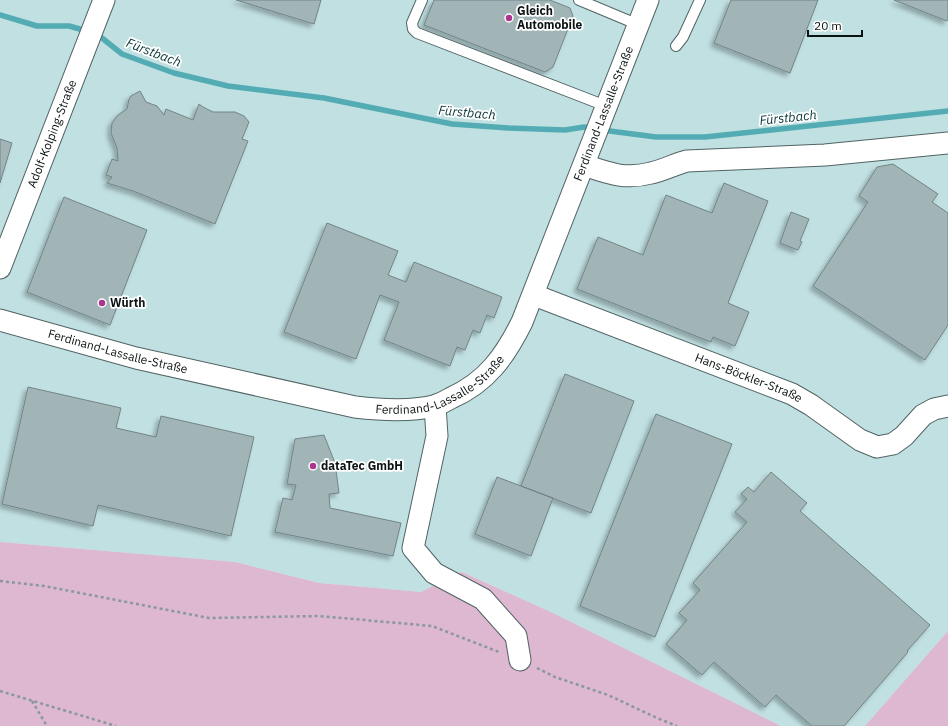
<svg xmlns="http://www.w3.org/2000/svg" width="948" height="726" font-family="'IBM Plex Sans',sans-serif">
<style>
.built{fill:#c1e0e2}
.green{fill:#deb7d0}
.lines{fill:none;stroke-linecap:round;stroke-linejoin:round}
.stream{stroke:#53acb4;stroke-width:5.5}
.building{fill:#a1b5b7;stroke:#728486;filter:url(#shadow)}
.service-casing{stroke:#516364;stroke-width:12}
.minor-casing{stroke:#516364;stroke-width:23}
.path{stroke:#89999b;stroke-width:2.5;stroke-dasharray:3 3;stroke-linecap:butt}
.service{stroke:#fff;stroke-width:10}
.minor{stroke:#fff;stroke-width:21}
.poi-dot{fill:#ac368d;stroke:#fff;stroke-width:1.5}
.labels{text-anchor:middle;stroke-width:3.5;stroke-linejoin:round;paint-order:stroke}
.poi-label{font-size:12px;font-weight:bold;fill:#0c1314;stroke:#fff;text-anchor:start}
.street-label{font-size:12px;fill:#0c1314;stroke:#fff}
.water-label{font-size:13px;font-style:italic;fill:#073337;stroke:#fff}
</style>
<defs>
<filter id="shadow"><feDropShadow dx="-3.5" dy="3.5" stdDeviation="2" flood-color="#0004"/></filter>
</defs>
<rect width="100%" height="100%" fill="#d4e9eb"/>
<path class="built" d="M0,0H948V631L865,726H781L553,613L462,572L421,592L319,583L235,562L0,542Z"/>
<path class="green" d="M0,542L235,562L319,583L421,592L462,572L553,613L781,726H0Z
M948,631V726H865Z"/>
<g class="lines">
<path class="stream" d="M0,15L37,26H69L87,31L102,38L122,54L174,73L228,86L324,98L452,124L508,128L565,130L584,127L594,128
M602,130L656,137H705L948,111"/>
</g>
<path class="building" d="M236,0H321L314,24Z
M434,0H550L570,8L573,16L553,67L545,72L424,25Z
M731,0H818L790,73L714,43Z
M894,0H948V19L947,21Z
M140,91L146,102L157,106L164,115L166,109L193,120L199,104L203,107L213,112H235L244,116L249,122L242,139L248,141L215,224L133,191L107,183L112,177L106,175L112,159L118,161L117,148L111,133L112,123L118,115L127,109L129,99L131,96Z
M0,139L12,143L0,183Z
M893,164L938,194L932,202L948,213V325L925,360L813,286L868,202L859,196L877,167Z
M724,183L768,201L728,303L749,312L735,346L713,337L711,342L577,289L598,237L643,255L666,195L712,213Z
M64,197L147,230L110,325L27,292Z
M791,212L809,219L800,241L802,242L798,250L780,243Z
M327,223L398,251L388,275L406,282L414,262L502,297L494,318L487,315L480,333L473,330L465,350L457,347L450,366L384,340L399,302L380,295L356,359L284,332Z
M565,374L634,401L591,513L521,486Z
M28,387L121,408L116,428L156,437L161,416L254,437L231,536L98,505L93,526L2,504Z
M656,414L732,444L655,637L580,606Z
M324,435L335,463L339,493L329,494L330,508L401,523L393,556L275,532L283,498L292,500L296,485L287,484L295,439Z
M771,472L807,503L800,511L930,625L907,651L908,652L844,726H812L776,695L765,707L714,662L702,675L666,644L687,620L679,613L700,590L693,583L747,522L735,512L747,499L741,494L748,487L754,492Z
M497,477L553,498L531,556L475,534Z"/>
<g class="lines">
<defs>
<path id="service" d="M422,0L412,23L413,29L417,33L606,106
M579,0L639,25
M676,46L683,37L700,0"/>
<g id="minor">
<path d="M584,165C608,173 625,180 651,173C664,170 675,164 687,161L825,155L948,143"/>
<path id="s1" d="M0,268L104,0"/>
<path id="s2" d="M534,295L792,394L811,405L860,440L877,447L893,444L904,436L923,415L934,409L948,406"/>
<path id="s3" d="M0,320L136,358L355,407C381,410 409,412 434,406C440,404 446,401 451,398C487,382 505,356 522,322L648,0"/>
<path d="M435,406L437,436L413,548L434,573L483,599L516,636L520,660"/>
</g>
</defs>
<use href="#service" class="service-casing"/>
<use href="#minor" class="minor-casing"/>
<path class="path" d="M0,581L44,586L209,618L319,616L432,626L499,652
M537,668L555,677L608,695L657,718L677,726
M0,691L116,726
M32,701L47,726"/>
<use href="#service" class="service"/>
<use href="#minor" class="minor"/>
</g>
<g class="poi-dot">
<circle cx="509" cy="18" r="4"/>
<circle cx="102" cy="303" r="4"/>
<circle cx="313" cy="466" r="4"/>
</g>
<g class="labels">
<g class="poi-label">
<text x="517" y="15">Gleich<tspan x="517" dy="14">Automobile</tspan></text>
<text x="110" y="307">Würth</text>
<text x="321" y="470">dataTec GmbH</text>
</g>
<g class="street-label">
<text dy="4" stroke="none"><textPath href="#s3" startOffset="794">Ferdinand-Lassalle-Straße</textPath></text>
<text dy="4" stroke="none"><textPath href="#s1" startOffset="144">Adolf-Kolping-Straße</textPath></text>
<text dy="4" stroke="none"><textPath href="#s3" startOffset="122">Ferdinand-Lassalle-Straße</textPath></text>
<text dy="4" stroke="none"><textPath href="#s2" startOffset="230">Hans-Böckler-Straße</textPath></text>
<text dy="4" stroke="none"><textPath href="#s3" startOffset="458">Ferdinand-Lassalle-Straße</textPath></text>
</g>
<g class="water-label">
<text transform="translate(154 52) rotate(21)" y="5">Fürstbach</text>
<text transform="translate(467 112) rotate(5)" y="5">Fürstbach</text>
<text transform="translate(788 117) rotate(-6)" y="5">Fürstbach</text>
</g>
</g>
<path d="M808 30v6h54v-6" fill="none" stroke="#0c1314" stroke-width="2"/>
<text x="814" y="30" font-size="12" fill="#0c1314" stroke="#ffffff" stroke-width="3" paint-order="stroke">20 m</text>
</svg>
